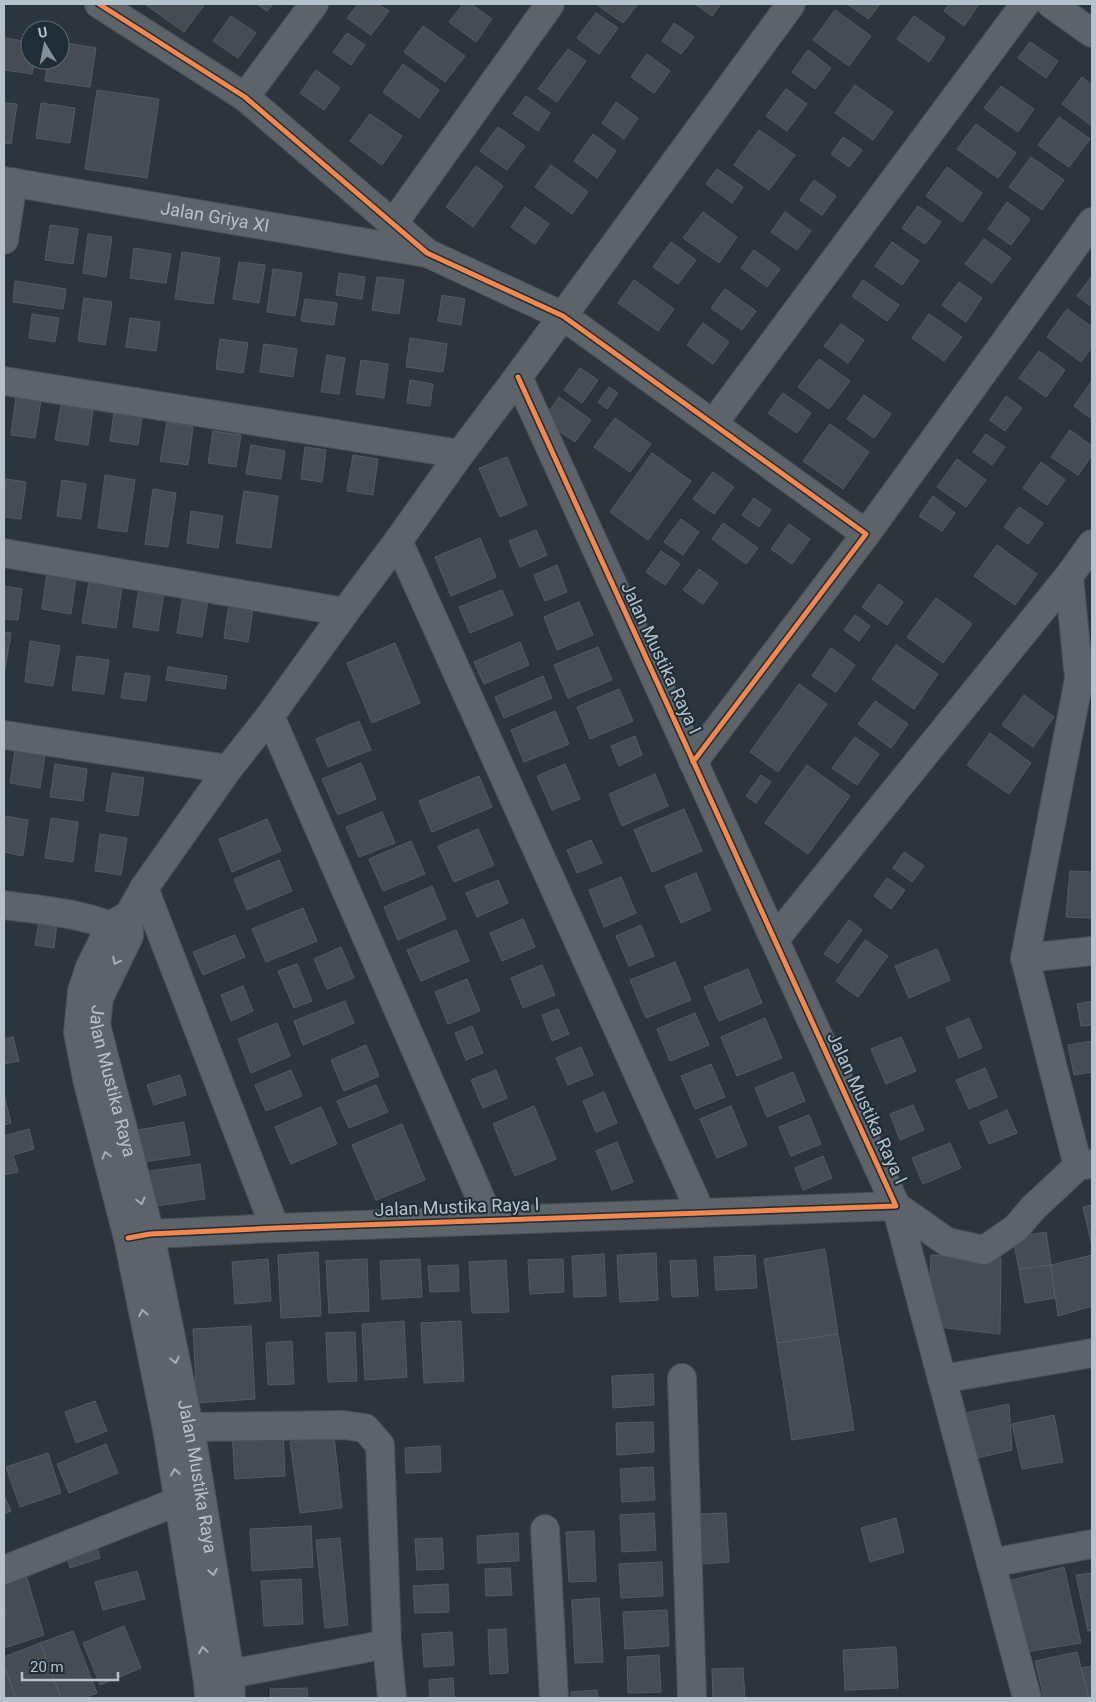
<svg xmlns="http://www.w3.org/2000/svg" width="1096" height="1702" font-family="Roboto,sans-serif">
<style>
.building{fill:#454d52;stroke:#535c62}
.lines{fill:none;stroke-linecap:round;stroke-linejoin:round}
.minor-casing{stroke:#495055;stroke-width:30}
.minor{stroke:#5c6369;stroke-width:28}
.cycleway-casing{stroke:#1e2d36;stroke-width:8}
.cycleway{stroke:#f5874c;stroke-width:5}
.oneway{stroke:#a4afb7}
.labels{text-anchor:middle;stroke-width:4;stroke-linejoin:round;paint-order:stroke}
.street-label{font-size:18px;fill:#b6c2cb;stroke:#1e2d36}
</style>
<rect width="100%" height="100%" fill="#2b353b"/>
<path class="building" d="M147,4H205L184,32L146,5Z
M257,4H273L267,11Z
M358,4H378L389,11L371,35L347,18Z
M463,4H471L492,19L476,42L449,22Z
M596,4H638L623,23Z
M695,4H721L712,16Z
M847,4H880L869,19Z
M949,4H979L964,26L944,11Z
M835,10L871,36L849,66L813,40Z
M596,13L618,28L599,54L577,38Z
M231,16L256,33L238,58L213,41Z
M914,16L945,38L929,62L897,39Z
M674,23L694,37L681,54L662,41Z
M423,26L465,56L445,82L404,52Z
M347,33L365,45L351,65L333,52Z
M4,38L30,42V60H35L32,74L4,70Z
M60,42L96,48L90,87L45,81L48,60H60Z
M1030,42L1058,61L1046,78L1018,58Z
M568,49L586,61L557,102L538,89Z
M808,50L831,68L815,89L792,72Z
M647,54L670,71L654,93L631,77Z
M403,64L439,90L419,118L383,92Z
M316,70L340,88L324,110L300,93Z
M1082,77L1092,85V126L1062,104Z
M855,85L893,112L873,140L835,113Z
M1001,86L1034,109L1018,132L984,108Z
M786,89L807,104L787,131L766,116Z
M97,90L159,99L147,178L85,169Z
M526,96L550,113L538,131L513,114Z
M616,102L638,118L624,139L602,123Z
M4,103L17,104L11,144L4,143Z
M41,103L75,108L70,143L36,138Z
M370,114L402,136L382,165L350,141Z
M1059,117L1090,139L1069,167L1038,145Z
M976,124L1016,153L998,178L957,149Z
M498,127L525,146L507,170L480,151Z
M759,130L795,155L769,190L734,165Z
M593,134L616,151L597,178L574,161Z
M843,137L862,150L849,167L831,154Z
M1031,157L1064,180L1042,210L1009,187Z
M551,165L588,192L572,214L535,187Z
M476,166L503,186L473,227L446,207Z
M947,167L982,193L962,222L926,196Z
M717,169L743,187L732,203L706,184Z
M814,180L836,196L822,215L800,200Z
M1007,202L1030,219L1011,245L988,229Z
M918,206L941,222L925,244L902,228Z
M525,207L549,224L535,244L511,227Z
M703,212L737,237L719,263L683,238Z
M785,212L811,231L797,250L771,232Z
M50,225L78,229L73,264L45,260Z
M88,234L112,237L106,277L83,273Z
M984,239L1011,258L992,283L965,264Z
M671,242L696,260L678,284L653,267Z
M892,242L919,261L902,285L875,266Z
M134,248L171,254L166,283L130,278Z
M754,250L780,269L767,287L741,268Z
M182,252L220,258L213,304L175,299Z
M239,262L265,265L259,303L233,299Z
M273,269L302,273L295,316L267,312Z
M339,273L365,277L362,299L336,295Z
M1092,276V307L1077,296Z
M377,277L404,280L399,314L372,310Z
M634,280L674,309L658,331L618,303Z
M863,280L899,305L887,321L852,296Z
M15,281L66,289L63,309L13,302Z
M959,282L982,298L966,322L942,305Z
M725,289L756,311L742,330L711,308Z
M442,295L465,299L461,325L438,321Z
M84,298L112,302L105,345L78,341Z
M305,299L337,303L334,325L301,321Z
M1067,309L1092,327V347L1081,362L1047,337Z
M32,314L59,318L55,342L29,338Z
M929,314L962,337L944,361L912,338Z
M130,318L160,322L156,351L126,347Z
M703,323L729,342L713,364L687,345Z
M841,324L864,340L848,363L824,346Z
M410,338L447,344L443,372L406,367Z
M220,339L248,343L243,373L216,369Z
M264,344L297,349L293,377L260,372Z
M1039,351L1065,370L1046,397L1019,378Z
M327,355L345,358L339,394L321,392Z
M819,359L850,381L829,409L798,387Z
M361,360L388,364L384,398L356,394Z
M580,368L598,380L582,403L564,390Z
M410,380L433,384L430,406L407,403Z
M1092,381V419L1074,406Z
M609,387L618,393L607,409L598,402Z
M783,393L811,413L797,433L768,413Z
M864,395L891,414L874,438L847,419Z
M1006,396L1022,408L1005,431L990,420Z
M16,397L41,400L35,438L11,435Z
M559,397L591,420L575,442L543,420Z
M61,405L93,410L88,445L55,440Z
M114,413L142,417L138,445L110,441Z
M615,418L651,444L630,472L594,447Z
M167,422L193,427L188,465L160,461Z
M830,424L869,452L843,489L803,461Z
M1070,430L1092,446V455L1078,475L1051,457Z
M213,431L241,435L236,467L208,463Z
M986,434L1005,447L992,465L973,452Z
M251,445L285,451L281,479L246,474Z
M305,447L326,450L322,482L301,479Z
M652,453L691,481L648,540L610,512Z
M353,455L378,459L373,495L347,491Z
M507,457L527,505L500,517L479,468Z
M957,459L986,480L966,507L937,487Z
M1041,462L1065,480L1047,505L1023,488Z
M713,472L734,487L714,514L693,499Z
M105,475L135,480L127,532L98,528Z
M6,479L26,482L21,519L4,517V490Z
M62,480L86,484L81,519L57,516Z
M153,489L176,493L168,547L145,544Z
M244,491L278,496L271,548L236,543Z
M933,496L955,513L942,531L919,516Z
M754,498L771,510L759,527L742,515Z
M1019,507L1043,523L1028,544L1004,527Z
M191,511L223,516L218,548L187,543Z
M681,519L699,532L683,555L664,542Z
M723,523L758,548L746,564L712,539Z
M789,524L810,539L792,564L771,549Z
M536,530L547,555L520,567L509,541Z
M480,538L496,577L451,596L435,557Z
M997,545L1037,574L1015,605L974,576Z
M661,551L680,564L665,585L646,572Z
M557,565L567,592L545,601L534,575Z
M699,569L718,583L703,604L683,590Z
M47,573L76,577L71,614L42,609Z
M89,581L122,586L116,628L82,623Z
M879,584L903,602L887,625L862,607Z
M4,586L22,589L18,620L4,619Z
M139,588L164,592L158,631L133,627Z
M502,590L513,615L470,633L459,607Z
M183,595L208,599L202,637L177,633Z
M936,598L972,624L943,663L907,637Z
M579,602L593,635L557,650L544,617Z
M229,604L253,608L248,642L224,638Z
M855,615L870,626L859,641L844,630Z
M4,632L11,633L5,669H4Z
M30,641L60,646L53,686L25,682Z
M520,642L529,665L484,684L474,662Z
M395,643L420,703L372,723L347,663Z
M896,645L938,674L914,709L872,679Z
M598,647L612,680L568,698L554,665Z
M831,648L855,665L836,692L812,676Z
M77,656L109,660L104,694L72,690Z
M168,667L227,676L225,689L166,680Z
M125,673L150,676L146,701L121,698Z
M543,676L552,698L504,718L495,697Z
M799,684L827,704L778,772L750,752Z
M619,689L633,721L590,739L577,707Z
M1024,695L1054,717L1033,747L1002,725Z
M875,701L908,724L891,748L858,724Z
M555,711L569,744L524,762L511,730Z
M359,721L371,750L328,767L316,739Z
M990,733L1031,763L1009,794L967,765Z
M635,736L642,755L619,766L611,746Z
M855,737L879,754L857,785L832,768Z
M15,751L45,755L40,788L10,783Z
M361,763L376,799L338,815L322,779Z
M55,764L87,769L83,801L50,797Z
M565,764L580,799L552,810L537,776Z
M807,765L850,796L808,854L765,823Z
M112,773L144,778L138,816L106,811Z
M655,774L668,806L622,826L609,794Z
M761,775L771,782L756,803L746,796Z
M479,776L492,807L432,832L419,801Z
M684,809L702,851L652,872L634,830Z
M382,812L395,843L359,857L346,827Z
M4,816L28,820L23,856L4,852Z
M51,818L78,822L73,862L45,858Z
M267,819L281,851L232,872L219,839Z
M478,829L494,865L454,882L438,846Z
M100,834L127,838L121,875L95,871Z
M591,840L602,863L577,873L567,850Z
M411,841L425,874L383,891L369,859Z
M904,852L924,866L912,882L893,868Z
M279,860L292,891L247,910L234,879Z
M1070,871L1092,872V918L1066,917Z
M696,873L711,910L681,923L665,886Z
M621,877L636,913L604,927L589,890Z
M887,878L905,890L891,909L874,896Z
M498,880L508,903L477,917L466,893Z
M432,886L446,919L398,940L384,907Z
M303,908L317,941L266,962L252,929Z
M523,919L535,947L502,961L490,933Z
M849,920L862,930L838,963L824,954Z
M39,921L57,923L54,948L35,945Z
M641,925L654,956L629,966L616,936Z
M456,930L469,961L421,981L407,950Z
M235,935L245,957L203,975L193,952Z
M865,940L888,956L858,997L836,981Z
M341,947L354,978L327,989L314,959Z
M937,949L950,980L909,998L895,966Z
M675,962L691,1000L646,1018L630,980Z
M297,964L312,1001L294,1008L278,971Z
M542,965L555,995L523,1008L511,978Z
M748,969L762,1003L719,1021L704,987Z
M467,979L480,1011L448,1024L435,992Z
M243,986L253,1011L231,1021L221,995Z
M345,1001L354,1023L303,1045L294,1021Z
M1092,1001V1025L1081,1026L1077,1004Z
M558,1009L569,1034L552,1041L542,1015Z
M695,1013L709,1045L670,1061L657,1029Z
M765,1018L782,1058L737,1076L721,1037Z
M969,1018L982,1048L959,1058L946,1028Z
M277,1023L290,1056L251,1073L238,1039Z
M472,1026L483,1053L466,1060L455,1033Z
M13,1037L19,1061L4,1064V1039Z
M901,1037L916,1071L886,1084L871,1049Z
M1092,1041V1072L1074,1075L1068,1045Z
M366,1045L379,1076L344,1091L331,1060Z
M581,1047L593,1075L568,1085L556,1058Z
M711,1064L725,1097L695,1109L681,1076Z
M985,1068L997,1097L969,1109L956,1080Z
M291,1070L302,1096L266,1111L255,1085Z
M496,1070L507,1098L483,1108L471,1080Z
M793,1072L805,1101L767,1117L755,1088Z
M180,1075L186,1095L154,1105L147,1085Z
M376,1085L388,1112L349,1128L337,1101Z
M604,1092L617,1123L596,1132L583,1101Z
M4,1094L11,1123L4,1125Z
M913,1105L924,1130L900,1140L890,1114Z
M534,1106L556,1159L515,1176L493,1124Z
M731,1106L747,1145L717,1158L700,1119Z
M321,1107L337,1144L291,1164L275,1127Z
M1007,1110L1017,1133L989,1144L980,1122Z
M809,1115L821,1144L791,1156L779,1127Z
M184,1122L190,1155L137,1163L132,1131Z
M402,1124L425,1180L376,1200L352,1145Z
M29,1129L34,1149L13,1155L18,1172L4,1175V1136Z
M617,1142L633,1182L612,1190L596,1151Z
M950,1143L961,1168L923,1184L912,1158Z
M823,1156L832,1178L803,1190L795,1168Z
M200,1164L205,1199L149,1207L143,1172Z
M1092,1205V1246L1083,1207Z
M1046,1232L1051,1265L1019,1269L1013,1238Z
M825,1249L838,1334L777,1343L764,1259Z
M318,1252L321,1316L281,1318L278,1255Z
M656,1253L658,1300L620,1302L617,1255Z
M604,1254L606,1296L574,1297L572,1256Z
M755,1255L757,1288L716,1290L714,1257Z
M931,1255L1001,1258L1000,1334L928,1326Z
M1092,1255V1306L1058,1316L1051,1265Z
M268,1259L271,1301L235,1304L232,1262Z
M367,1259L369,1311L329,1313L326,1261Z
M420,1259L422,1297L382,1299L380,1261Z
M563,1259L564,1292L530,1294L528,1260Z
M506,1260L509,1312L472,1313L469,1262Z
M696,1260L698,1296L672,1297L670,1261Z
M458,1265L459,1291L430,1292L428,1266Z
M1051,1265L1055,1298L1025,1303L1019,1269Z
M404,1321L407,1377L365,1380L362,1324Z
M461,1321L464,1381L424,1383L421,1323Z
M251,1326L255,1399L197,1403L193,1329Z
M355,1332L357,1381L328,1382L326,1333Z
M838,1334L854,1430L792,1440L777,1343Z
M292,1341L294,1384L268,1385L266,1343Z
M653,1374L654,1405L613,1408L612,1376Z
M95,1401L107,1431L76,1443L65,1412Z
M1009,1404L1012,1450L964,1461L951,1416Z
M1054,1415L1063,1462L1022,1469L1012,1424Z
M653,1422L654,1452L617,1455L616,1423Z
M283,1429L285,1476L235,1479L232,1432Z
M334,1436L342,1508L300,1513L290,1442Z
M106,1444L118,1473L69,1493L57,1464Z
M440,1446L441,1472L406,1473L405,1448Z
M48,1453L61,1493L20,1507L6,1467Z
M653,1467L655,1500L622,1502L620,1469Z
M4,1495L11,1511L4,1514Z
M654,1513L656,1550L622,1552L620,1515Z
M726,1513L729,1562L702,1564L700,1514Z
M896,1518L904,1552L870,1562L861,1528Z
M311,1526L313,1567L252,1571L250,1529Z
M594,1531L596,1581L569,1582L566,1532Z
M518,1533L519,1561L478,1563L477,1536Z
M340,1538L348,1625L325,1628L316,1540Z
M442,1538L444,1569L417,1570L415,1539Z
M95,1540L100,1558L70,1568L65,1549Z
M662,1562L663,1596L621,1598L619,1564Z
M1064,1567L1081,1643L1025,1652L1008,1581Z
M510,1568L512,1595L486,1596L485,1569Z
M137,1571L145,1599L103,1610L95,1582Z
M1092,1573V1630L1088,1631L1076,1575Z
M26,1575L44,1635L4,1648V1614L6,1613L4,1606V1581Z
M301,1579L303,1624L264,1626L261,1581Z
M448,1584L449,1612L415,1613L413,1586Z
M599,1598L603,1662L575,1663L572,1600Z
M667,1610L669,1646L625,1649L623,1612Z
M124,1626L141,1668L100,1685L83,1643Z
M506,1629L508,1673L490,1674L488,1630Z
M73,1631L97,1693L84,1698H61L40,1643Z
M452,1632L454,1665L424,1667L422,1634Z
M40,1643L61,1698H16L4,1666V1657Z
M896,1647L898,1688L845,1690L843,1650Z
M1077,1652L1089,1698H1044L1035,1661Z
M659,1655L661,1692L628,1693L627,1657Z
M4,1666L16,1698H4Z
M1092,1666V1698H1089L1081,1668Z
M743,1668L745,1698H713L712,1669Z
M453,1678L454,1698H430L429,1680Z
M307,1688L308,1698H271L270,1689Z
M597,1690L598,1698H571V1692Z"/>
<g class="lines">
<defs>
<g id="minor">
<path d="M99,4L245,97L427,253L563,316L866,534L693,762"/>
<path d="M1051,4L1092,33"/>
<path d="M245,97L314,4"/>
<path id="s1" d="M4,181L426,253"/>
<path d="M393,224L550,4"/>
<path d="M4,240L13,182"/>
<path d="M4,381L460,454"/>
<path d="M713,424L1025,4"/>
<path d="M866,534L1092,222"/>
<path d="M398,541L701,1213"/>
<path d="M4,553L345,612"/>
<path d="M1069,576L1079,679L1025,958L1078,1166"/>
<path d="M270,716L490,1220"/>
<path d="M4,735L228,769"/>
<path d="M144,888L275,1228"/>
<path d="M4,905C44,911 89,913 125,933"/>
<path d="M129,915L144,888L228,769L270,716L345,612L398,541L460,454L518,377L791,4"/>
<path d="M129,915L111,925L90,967L82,991L78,1032L87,1079L128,1238L167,1429L208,1682L209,1698"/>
<path id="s2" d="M129,915V936L99,998L96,1025L150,1234L194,1451L230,1674L231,1698"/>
<path d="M775,939L1069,576L1092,544"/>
<path d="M1025,958L1092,951"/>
<path d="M896,1206L1027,1698"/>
<path d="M896,1206L947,1242L984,1250L1016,1228L1033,1208L1078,1166L1092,1164"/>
<path d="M128,1238L150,1234L275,1228L896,1206L518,377"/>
<path d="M682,1378L692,1698"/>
<path d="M942,1379L1092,1353"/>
<path d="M170,1429L189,1427L343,1425L365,1428L380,1445L387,1644L392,1698"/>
<path d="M545,1529L554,1698"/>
<path d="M991,1563L1092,1544"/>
<path d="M4,1570L179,1501L197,1499"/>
<path d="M230,1674L387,1644"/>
</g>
</defs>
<use href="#minor" class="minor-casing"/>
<use href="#minor" class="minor"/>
<defs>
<path id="cycleway" d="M99,4L245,97L427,253L563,316L866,534L693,762
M128,1238L150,1234L275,1228L896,1206L518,377"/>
</defs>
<use href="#cycleway" class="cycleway-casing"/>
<use href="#cycleway" class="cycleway"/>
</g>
<defs><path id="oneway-chevron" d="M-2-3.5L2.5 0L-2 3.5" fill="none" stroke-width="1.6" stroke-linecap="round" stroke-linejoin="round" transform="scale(1.25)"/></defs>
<g class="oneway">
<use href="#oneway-chevron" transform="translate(116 961) rotate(117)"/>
<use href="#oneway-chevron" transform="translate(106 1155) rotate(-105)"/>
<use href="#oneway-chevron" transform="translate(141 1201) rotate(75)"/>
<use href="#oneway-chevron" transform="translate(143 1313) rotate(-101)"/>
<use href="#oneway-chevron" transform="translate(175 1360) rotate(78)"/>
<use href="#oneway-chevron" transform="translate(175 1472) rotate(-99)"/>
<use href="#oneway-chevron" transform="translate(213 1572) rotate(81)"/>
<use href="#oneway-chevron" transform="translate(203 1650) rotate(-99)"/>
</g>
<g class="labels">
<g class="street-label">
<text dy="6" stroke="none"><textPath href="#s1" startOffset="214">Jalan Griya XI</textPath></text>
<text transform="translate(661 658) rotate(65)" y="6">Jalan Mustika Raya I</text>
<text dy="6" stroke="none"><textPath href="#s2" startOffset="175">Jalan Mustika Raya</textPath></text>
<text transform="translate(867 1108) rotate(65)" y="6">Jalan Mustika Raya I</text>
<text transform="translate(457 1207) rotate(-2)" y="6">Jalan Mustika Raya I</text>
<text dy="6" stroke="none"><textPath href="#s2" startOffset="580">Jalan Mustika Raya</textPath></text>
</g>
</g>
<rect width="1096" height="1702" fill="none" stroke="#b6c2cb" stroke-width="10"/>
<g transform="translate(45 45) rotate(350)"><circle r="24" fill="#1e2d36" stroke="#5b6972"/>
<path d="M0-4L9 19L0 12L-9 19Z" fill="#859199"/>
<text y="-8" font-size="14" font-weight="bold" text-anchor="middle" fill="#b6c2cb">U</text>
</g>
<path d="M22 1672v8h96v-8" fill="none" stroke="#b6c2cb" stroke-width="2.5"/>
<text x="30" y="1672" font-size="15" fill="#b6c2cb" stroke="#1e2d36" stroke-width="4" paint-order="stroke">20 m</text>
</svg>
